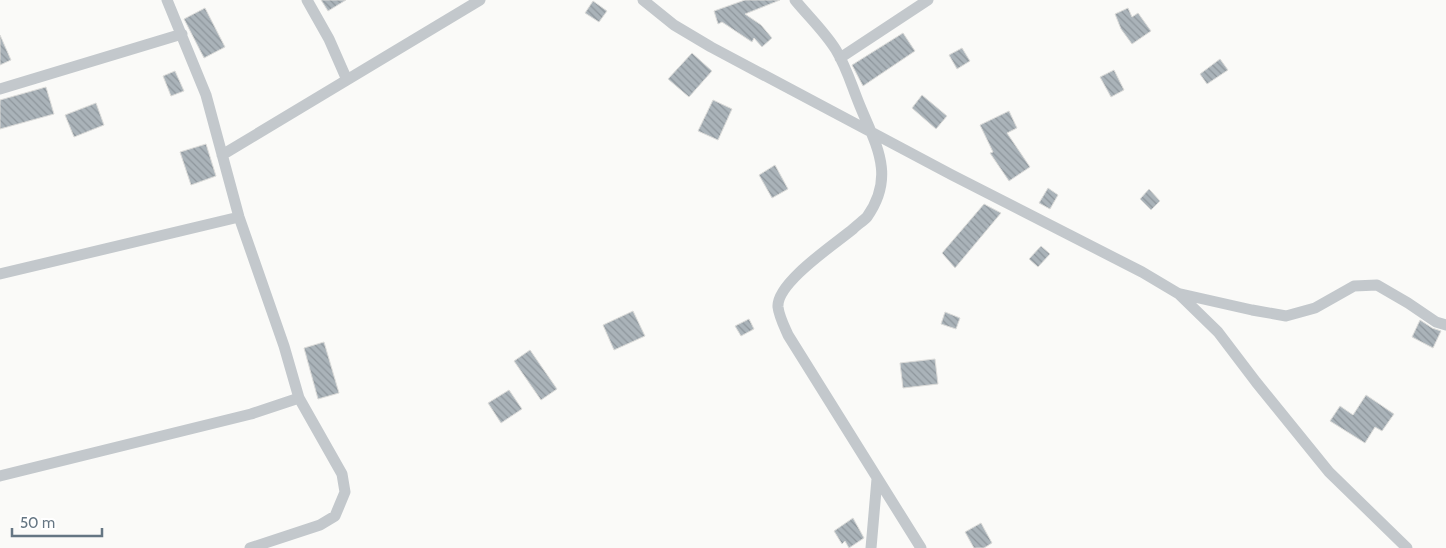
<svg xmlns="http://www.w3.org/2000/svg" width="1446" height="548" font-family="Cabin,sans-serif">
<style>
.building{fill:url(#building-back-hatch);stroke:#dcdcda}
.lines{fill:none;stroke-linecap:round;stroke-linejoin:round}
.minor{stroke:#c3c8cc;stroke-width:11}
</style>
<defs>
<pattern id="building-back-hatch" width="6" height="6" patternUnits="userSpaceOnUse" patternTransform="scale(1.25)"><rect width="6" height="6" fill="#aab3b9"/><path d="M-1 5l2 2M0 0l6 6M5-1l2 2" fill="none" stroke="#8e969c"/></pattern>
</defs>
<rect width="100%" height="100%" fill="#fafaf8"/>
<path class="building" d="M321,0H346L328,11Z
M745,0H780L745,14L761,25L772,38L762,47L754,38L752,42L722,22L718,24L714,11Z
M593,1L607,11L599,22L585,13Z
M205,8L225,47L204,58L184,19Z
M1128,8L1132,17L1138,13L1151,31L1132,44L1121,29L1115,14Z
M903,33L915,51L863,86L852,65Z
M0,35L11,60L0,65Z
M962,48L970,61L957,69L949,55Z
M692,53L712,71L689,97L668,79Z
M1220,59L1228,70L1207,84L1200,74Z
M1114,70L1124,90L1111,97L1100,77Z
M175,71L184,91L171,96L163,76Z
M46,87L54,114L0,129V100Z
M922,95L947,116L936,129L912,108Z
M713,100L732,109L718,140L698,131Z
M96,103L104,125L74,137L65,115Z
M1009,111L1017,128L1007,133L1030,167L1009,181L990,153L993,152L980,125Z
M206,144L216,176L191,185L180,152Z
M775,165L788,189L772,198L759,175Z
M1048,188L1058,195L1050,209L1039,203Z
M1149,189L1160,201L1151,210L1140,199Z
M984,204L1001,213L955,268L942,253Z
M1041,246L1050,254L1038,267L1029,259Z
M633,311L645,336L614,350L603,325Z
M945,312L960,318L956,329L941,324Z
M749,319L754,329L741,336L735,326Z
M1420,320L1432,328L1441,331L1433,348L1412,337Z
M324,342L339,393L318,399L304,348Z
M530,350L557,389L541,400L514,361Z
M935,359L938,384L903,388L900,363Z
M509,390L522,409L501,423L488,403Z
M1366,395L1394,414L1382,431L1375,427L1365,443L1330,421L1340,406L1353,415Z
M853,518L864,538L849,548L845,541L842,544L834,531Z
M981,523L992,543L984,548H974L965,532Z"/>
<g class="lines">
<path class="minor" d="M167,0L206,95L239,217L284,346L299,398L342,474L345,492L335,516L320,525L250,548
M307,0L329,39L347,80
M643,0L674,25L711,47L952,175L1142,272L1179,294L1218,332L1256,382L1329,472L1407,548
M795,0C808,16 825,32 836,50C847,68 852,87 860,106C876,145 896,176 867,217C863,221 857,225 853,229C835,244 776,283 778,307C779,316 784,326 788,335L921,548
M840,58L928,0
M0,89L182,34
M222,155L480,0
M0,274L239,217
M1181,294L1252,310L1286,316L1315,308L1354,286L1377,285L1408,303L1436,322L1446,325
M0,476L251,414L299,398
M871,548L877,479"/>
</g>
<path d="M12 528v8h90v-8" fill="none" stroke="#657683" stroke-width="2.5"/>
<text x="20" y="528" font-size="15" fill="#657683" stroke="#ffffff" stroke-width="4" paint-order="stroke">50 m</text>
</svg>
